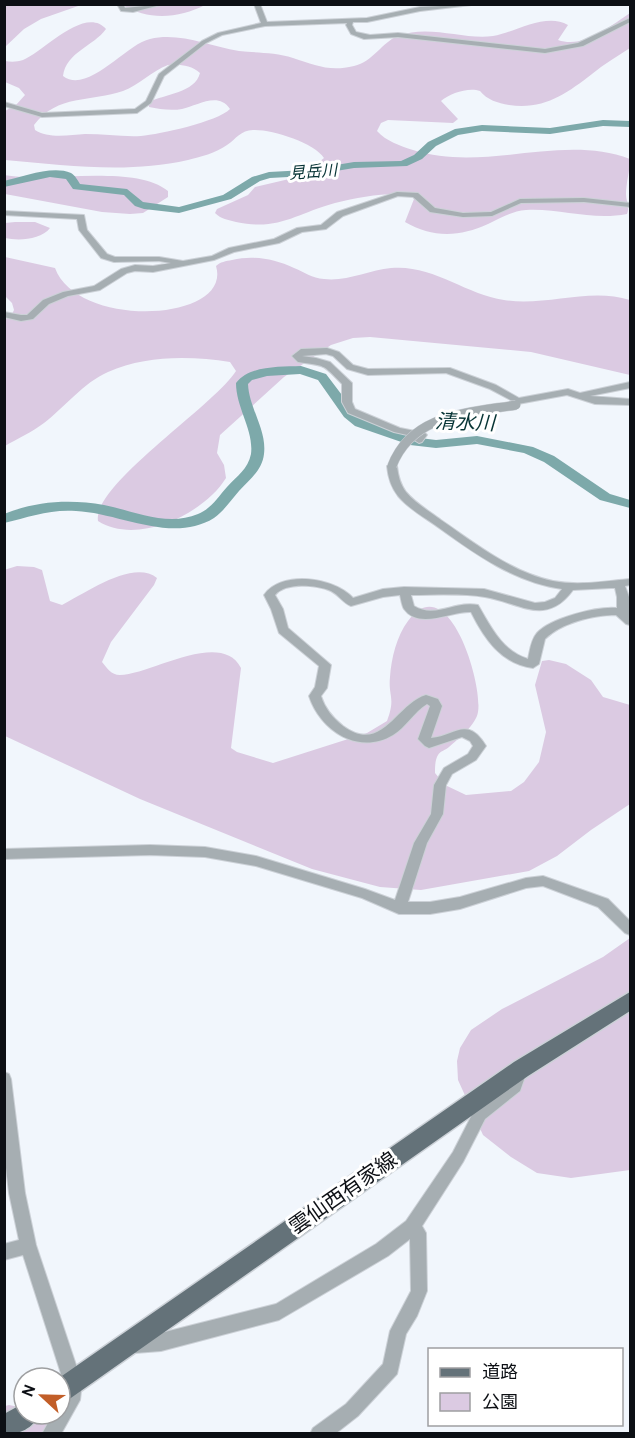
<svg xmlns="http://www.w3.org/2000/svg" width="635" height="1438" font-family="Overpass,'Noto Sans JP',sans-serif">
<style>
.green{fill:#dbcae2;fill-rule:evenodd}
.lines{fill:none;stroke-linecap:round;stroke-linejoin:round}
.river{fill:#7da9aa;fill-rule:evenodd}
.minor-casing{stroke:#ccd1d7;stroke-width:2}
.major-casing{stroke:#ccd1d7;stroke-width:3}
.minor{fill:#a6aeb2;fill-rule:evenodd}
.major{fill:#647279;fill-rule:evenodd}
.minor-bridge-casing{stroke:#ccd1d7;stroke-width:10;stroke-linecap:butt}
.minor-bridge{stroke:#a6aeb2;stroke-width:9}
.labels{text-anchor:middle;stroke-width:6;stroke-linejoin:round;paint-order:stroke}
.far-water-label{font-size:16px;font-style:italic;fill:#073435;stroke:#fff}
.water-label{font-size:20px;font-style:italic;fill:#073435;stroke:#fff}
.near-street-label{font-size:21px;fill:#0c0f14;stroke:#fff}
</style>
<rect width="100%" height="100%" fill="#f1f6fc"/>
<path class="green" d="M28,4H81V5L41,19L24,29L5,47V5Z
M123,5H205C180,18 148,21 123,5Z
M630,13V48C618,56 604,64 592,74C566,94 544,110 509,105C498,103 487,100 480,91C469,87 450,93 441,101L458,119L453,123L388,120L381,123L377,131C386,141 400,146 413,150C485,173 561,133 630,159C630,171 626,182 626,194C626,202 630,206 627,214C592,221 560,208 526,210C512,211 501,218 488,224C460,237 432,238 405,222L414,199L413,195C387,192 360,197 335,203C295,214 279,231 236,222C228,220 221,219 215,213L217,209L248,195L255,187L302,176L324,158C315,143 271,129 253,130C241,130 236,139 227,145C216,153 200,157 188,160C126,174 66,165 5,160V111L16,105L25,95L19,88L5,82V61C11,62 17,62 23,60C43,52 85,5 106,29C94,46 66,52 63,76C88,95 126,44 150,39C180,32 208,46 239,51C256,53 275,52 293,58C315,65 329,72 354,66C373,62 382,42 398,36C429,24 463,40 493,36C516,32 546,12 568,25L558,40C584,49 610,26 630,13ZM168,65C180,64 191,65 200,73C195,93 165,94 149,102V107C159,109 171,111 182,109C197,106 218,91 230,109C217,122 160,134 141,136C123,137 104,134 85,134C70,135 48,139 35,130L34,125C57,94 92,102 123,91C139,85 152,71 168,65Z
M4,175C49,183 134,164 168,191V197L143,213L130,214L102,212L5,194Z
M15,222H35L50,228C41,240 18,241 5,238V223Z
M5,257L55,268C78,330 233,322 216,266C220,262 226,261 232,260C254,255 274,259 294,268C304,272 312,278 324,279C346,282 369,270 391,268C432,264 465,294 504,300C545,307 589,287 630,300V375L531,352L370,337L353,338L331,345L284,377L220,435L217,453L224,465L226,478C204,514 137,546 98,521C92,485 214,406 236,371L230,362C191,356 146,355 108,372C83,383 65,407 44,423C32,432 17,439 5,446L4,319L10,318L14,310L12,303L5,296Z
M17,566L34,567L42,570L50,601L62,605C86,593 133,559 157,578L154,585L111,642L102,662C107,668 111,675 120,675C150,675 221,629 241,668L231,748L237,752L273,763L367,733L387,721C396,698 388,696 390,677C391,659 397,635 408,621C448,567 483,683 478,712C476,725 458,739 449,747C446,750 440,751 438,755C435,760 435,767 435,773L445,785L466,795L511,791L524,782L539,762L546,732L535,685L542,661L549,660L566,664L591,680L603,697L630,705V804L591,830L557,856L529,871L421,890L380,887L312,869L140,799L5,736L4,570Z
M630,938V1170L571,1178L537,1173L511,1157L483,1135L458,1080L457,1061L460,1048L471,1030L502,1009L603,957Z
M9,1405L24,1408V1414C43,1414 57,1412 63,1433L5,1434V1406Z"/>
<g class="lines">
<path class="river" d="M603,120L630,121V127L603,126L550,134L482,131L458,135L436,146L422,159L407,166L354,168L306,176L270,178L260,181L231,199L179,213L144,209L135,206L124,195L73,189L66,179L50,177L4,187V181C23,177 52,165 71,173C75,175 78,181 80,184L127,189L143,202L179,207L223,195L252,177L269,172L306,170L354,162L401,161L414,155L428,142L455,129L482,125L550,128Z
M301,366L326,374L354,411L365,420L412,437L436,440L477,436L533,447L554,456L610,494L630,500V508L600,500L544,462L524,453L477,444L436,448L410,445L355,426L344,417L318,380L300,374L267,376L252,380L248,384C249,408 267,430 264,454C262,471 249,480 239,491C231,500 224,511 214,518C172,544 120,513 76,511C50,509 29,517 4,523V514C36,501 70,499 104,505C134,511 167,527 198,514C211,509 218,497 227,487C237,476 248,469 251,454C254,430 236,408 236,383C250,365 280,367 301,366Z"/>
<defs>
<path id="minor" d="M117,4H123L125,8L164,4L133,12L121,11Z
M254,4H260L267,22L367,18L420,7L480,4L420,11L367,22H353L352,25L356,32L370,35L398,33L545,49L578,43L628,19L630,18V22L583,46L545,53L398,37L364,39L351,34L346,25L347,23L265,26L222,35L206,43L164,76L151,103L137,113L42,117L4,106V102L42,113L135,109L146,101L159,74L202,41L218,33L261,23Z
M397,192L418,193L435,208L463,213L491,212L520,199L584,198L630,203V207L584,202L521,203L492,216L463,217L430,212L413,197L398,196L343,216L326,229L302,232L279,243L234,252L214,260L153,272L135,271L127,273L100,290L68,296L49,304L33,319L21,321L4,317V312L21,315H27L43,300L63,292L94,286L121,269L135,265L153,266L171,263L159,261L114,262L101,258L79,230L77,219L4,215V211L84,215L87,230L107,254L115,257H159L183,261L212,256L229,248L274,239L297,228L321,225L337,212Z
M327,348L339,352L353,365L368,369L450,368L496,385L519,398L568,389L580,393L630,382V388L590,396L630,399V405L595,404L567,395L518,404L490,389L446,373L368,375L347,369L333,356L326,354L302,356L316,358L330,362L352,383V402L355,409L400,428L425,433L427,435L422,442L419,443L414,440L416,437L394,432L348,413L342,402V384C322,363 325,366 298,362L292,356L301,349Z
M392,463L397,466C398,475 400,484 406,492C415,503 429,511 441,520C476,544 511,572 553,581C579,586 605,581 630,579V585L625,586L629,597L630,625L626,624L616,615C593,615 561,623 545,639L539,664L533,668C501,664 484,638 471,612C451,611 419,630 404,609C402,606 401,599 400,595L383,597L351,606C343,603 339,595 331,591C316,585 286,582 275,595L283,609L288,628L331,665L327,688L321,696C325,709 333,718 343,726C382,755 396,704 426,695L438,699L442,706L431,738C455,736 467,715 486,746L476,760L452,774L446,785L443,814L427,843L408,902H430L460,897L526,878L543,876L608,899L630,921V935L625,933L598,907L543,886L526,888L460,909L430,914H399L362,898L256,866L205,857L150,855L4,859V849L150,845L205,847L256,856L365,889L395,900L414,843L431,814L434,785L444,768L468,754L473,746L470,741L462,737L429,748L425,746L418,739L430,706L427,704C414,712 406,727 393,735C358,756 320,730 309,696L315,687L319,666L279,633L271,609L264,595C281,570 334,577 353,598L383,589L404,587L484,589L535,603L545,602L555,598L562,589C513,582 474,553 435,525C422,516 408,508 398,496C391,487 388,477 387,466ZM611,588H615L617,597V608C598,606 550,618 537,633C531,640 530,650 528,659C502,651 491,627 478,605C456,600 435,619 414,606L411,595C435,595 461,593 485,597C520,603 546,627 573,590Z
M520,1064L525,1066L527,1071L520,1091L485,1119L463,1162L422,1226L426,1233L427,1291L417,1316L406,1334L397,1374L358,1416L335,1434H310L313,1428L346,1404L383,1364L390,1331L411,1291L410,1239L388,1256L279,1320L161,1351L135,1353L129,1350L126,1344L129,1338L135,1335L161,1333L276,1304L376,1244L406,1221L453,1152L475,1109L509,1082L515,1066Z
M4,1072L9,1074L11,1079L25,1193L36,1245L82,1383L80,1400L61,1434H42L53,1414H60C60,1403 63,1394 64,1383L23,1255L4,1260V1244L19,1240L9,1193L4,1151Z"/>
<path id="major" d="M630,992V1011L528,1076L68,1400L60,1404L59,1378L514,1062Z
M24,1403V1414H39C33,1429 20,1434 4,1434V1414Z"/>
</defs>
<use href="#minor" class="minor-casing"/>
<use href="#major" class="major-casing"/>
<use href="#minor" class="minor"/>
<use href="#major" class="major"/>
<defs>
<path id="minor-bridge" d="M392,466C412,414 468,413 516,405"/>
</defs>
<use href="#minor-bridge" class="minor-bridge-casing"/>
<use href="#minor-bridge" class="minor-bridge"/>
</g>
<g class="labels">
<g class="far-water-label">
<text transform="translate(313 171) rotate(-4)" y="6">見岳川</text>
</g>
<g class="water-label">
<text transform="translate(465 422) rotate(2)" y="7">清水川</text>
</g>
<g class="near-street-label">
<text transform="translate(343 1193) rotate(-35)" y="7">雲仙西有家線</text>
</g>
</g>
<rect width="635" height="1438" fill="none" stroke="#0c0f14" stroke-width="12"/>
<rect x="428" y="1348" width="195" height="78" fill="#ffffff" stroke="#9e9fa1" stroke-width="1.5"/>
<rect x="440" y="1368" width="30" height="9" fill="#647279" stroke="#9e9fa1" stroke-width="1.5"/>
<text x="482" y="1378" font-size="18" fill="#0c0f14">道路</text>
<rect x="440" y="1393" width="30" height="18" fill="#dbcae2" stroke="#9e9fa1" stroke-width="1.5"/>
<text x="482" y="1408" font-size="18" fill="#0c0f14">公園</text>
<g transform="translate(42 1396) rotate(292)"><circle r="28" fill="#ffffff" stroke="#9e9fa1" stroke-width="1.5"/>
<path d="M0-4.5L10 22L0 15L-10 22Z" fill="#c25e28"/>
<text y="-9" font-size="16" font-weight="bold" text-anchor="middle" fill="#0c0f14">N</text>
</g>
</svg>
